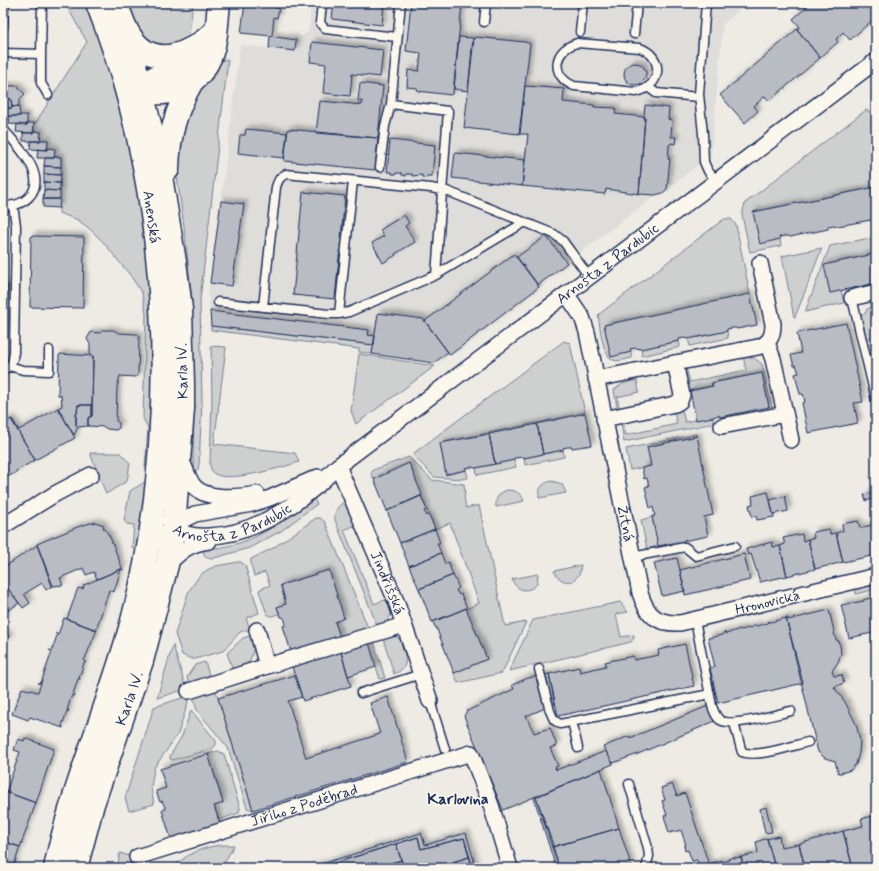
<svg xmlns="http://www.w3.org/2000/svg" width="879" height="871" font-family="Mynerve,sans-serif">
<style>
.built{fill:#deddda}
.green{fill:#cecfcf;stroke:#747f96}
.building{fill:#b9bcc3;stroke:#1b2f5e;filter:url(#shadow)}
.lines{fill:none;stroke-linecap:round;stroke-linejoin:round}
.lane-casing{stroke:#1b2f5e;stroke-width:11}
.street-casing{stroke:#1b2f5e;stroke-width:18}
.secondary-casing{stroke:#1b2f5e;stroke-width:25}
.lane{stroke:#fbf7ec;stroke-width:8}
.street{stroke:#fbf7ec;stroke-width:15}
.secondary{stroke:#fbf7ec;stroke-width:22}
.labels{text-anchor:middle;stroke-width:3.5;stroke-linejoin:round;paint-order:stroke}
.street-label{font-size:15px;fill:#1b2f5e;stroke:#fbf7ec}
.neighbourhood-label{font-size:16px;font-weight:bold;fill:#1b2f5e;stroke:#fbf7ec}
</style>
<defs>
<filter id="shadow"><feDropShadow dx="3.5" dy="-3.5" stdDeviation="2" flood-color="#0004"/></filter>
</defs>
<rect width="100%" height="100%" fill="#eeebe4"/>
<filter id="ink" filterUnits="userSpaceOnUse"><feTurbulence type="fractalNoise" baseFrequency=".025" numOctaves="2"/><feDisplacementMap in="SourceGraphic" scale="8" xChannelSelector="R" yChannelSelector="G"/><feConvolveMatrix kernelMatrix="1 2 1 2 8 2 1 2 1" color-interpolation-filters="sRGB"/></filter>
<g filter="url(#ink)">
<path class="built" d="M311,3H747L723,24L711,154L662,194L656,195L538,285L540,287L450,355L447,352L211,326L208,292L221,201L240,45L295,51L296,40L309,31Z"/>
<path class="green" d="M65,3H85L113,78L132,147L150,274L153,407L149,467H145L148,428L143,418L146,314L142,293L130,275L104,243L90,229L78,220L59,213L61,157H54V149L47,148L48,140H40L41,132L34,131V123L36,122L87,42Z
M129,3H193L188,42L186,43C178,44 171,46 163,45C142,45 135,19 129,3Z
M216,60H228L200,300L202,401L199,465L198,469L195,471L193,459L194,401L192,299L184,226L177,177L176,162L188,109Z
M866,110L876,115V187L754,212L780,239L781,246L750,252L742,215L745,203Z
M724,219H731L736,225L750,295L605,325L631,352L632,358C627,359 618,362 613,360C602,355 600,326 598,315Z
M870,238L874,254L825,265L830,292L841,290L844,303L805,312L830,246Z
M822,248L795,317H794L782,256Z
M876,307V322H874L876,336L866,339L860,314H865L867,309Z
M211,326L374,345L372,354L359,352V349L211,330Z
M727,331L728,338L690,346L688,339Z
M564,341L570,343L585,413L440,443L446,475L466,470L468,478L462,479L434,477L414,456V453Z
M679,341L680,347L642,356L641,349Z
M876,342V381L867,345Z
M211,346L226,347L214,444L295,453L299,462C284,467 229,483 215,474C211,471 210,467 210,463L212,400Z
M359,354L435,366L356,424L351,411Z
M743,356L754,358L762,364L772,407H769L762,373L711,383L712,386L689,390L682,369L686,368L690,382L746,370Z
M637,380L639,392L617,397L619,406L617,407L614,390L622,384Z
M682,410L685,422L713,416L714,423L624,442L621,423H623L626,435L677,424L674,412Z
M696,434L697,436L647,447L651,466L630,470L626,449Z
M563,450L564,457L525,465L524,458Z
M90,453H120L130,463L127,481L106,494Z
M409,457L432,480L464,484L465,495L464,496L466,508L479,505L505,626L526,622L502,673L458,683L454,673L487,659L467,614L466,609L479,603L450,523L435,529L408,464L374,479L371,474L373,470Z
M514,460L516,467L477,475L476,468Z
M552,481L562,484L566,493L539,498C538,489 542,483 552,481Z
M145,482H146L137,548L134,549L132,547L134,525L127,524L124,520L130,491Z
M507,490C515,490 521,493 524,501L496,507C495,498 499,493 507,490Z
M313,498L317,504L281,531L249,548L211,559L205,557L203,550C217,548 232,546 245,541C270,532 292,513 313,498Z
M346,501L356,525L344,530L374,604L384,600L390,602L392,613L385,625L378,628L335,520C334,511 338,505 346,501Z
M652,517L658,546L647,549L641,520Z
M316,518H320L325,522L369,630L340,640L335,622L329,570L280,585L286,604L277,607L279,614L271,616L267,614L259,591L260,589L270,585L265,572L254,576L251,564V559L273,548Z
M238,562H241L245,565L259,613L246,618L250,629L240,632L223,651L219,652L195,659H192L182,655L175,634L188,593L193,585L200,575L207,570L216,566Z
M581,565L579,575L573,581C563,583 558,579 554,571Z
M538,574L537,584C529,593 516,592 512,579Z
M876,584V589L856,594L855,588Z
M620,602L628,612L616,614L621,637L634,635V638L631,642L509,671L533,620Z
M252,635C256,645 253,662 242,668C239,670 233,670 230,672L229,668L232,667L227,653L243,638Z
M394,636C400,638 402,642 403,648C407,661 408,668 394,674L383,638Z
M374,642L385,678L380,679L368,644Z
M173,645L186,689L157,698Z
M205,662L211,681L190,688L187,677L195,665Z
M215,688L253,810L247,808L228,748L197,710L192,694Z
M185,697L187,699L188,702L178,734L154,768L151,788L154,804L129,811L125,798L154,707Z
M191,710L216,741V745L212,749L173,760L170,759V756L182,736Z
M218,751L224,754L240,808L239,813L219,820L214,806L223,802L208,754Z
M222,845H234L225,862L220,868H173C187,853 203,847 222,845Z
M120,853L129,856L137,868H117Z"/>
<path class="building" d="M245,3H275V8H279L277,18L274,17L272,36L241,33Z
M334,3H384L382,25L332,19Z
M411,3H462L453,93L451,95L418,91L417,88L407,87L408,70L419,71L421,53L406,51Z
M811,3H876V17L850,40L843,32L836,39L838,42L820,58L797,29L800,27L793,19Z
M797,29L820,58L769,101L765,96L754,106L758,111L745,123L720,95Z
M270,36L296,40L295,51L269,48Z
M459,37L473,38L468,91L454,89Z
M475,37L525,42L530,44L519,134L464,128L474,38Z
M312,42L383,50L380,77L352,74L350,96L323,93L326,64L310,62Z
M624 74a11 11 0 1 1 22 0a11 11 0 1 1-22 0Z
M360,83L383,86L378,138L316,133L320,101L362,105V101H358Z
M3,86H19V89L25,94L19,100V106L12,107L11,99L3,98Z
M525,86L564,89L563,102L594,105V107L616,108L615,114L645,117L639,194L606,189L605,194L522,186L528,134H520Z
M3,98L11,99L12,108H3Z
M645,105L669,108L668,119L672,120L671,135V137H676L675,144L671,143L669,145L668,159H670L669,168L667,189L663,193L655,195L639,194L645,117H644Z
M19,106L20,116H3V108H12V107Z
M20,115H27V125L9,124L10,116H20Z
M27,123H34L33,133L16,132L17,124L27,125Z
M246,129L287,133L284,158L238,153L240,135H245Z
M288,129L378,138L375,170L284,161Z
M34,131L41,132L40,141H23V133H33Z
M40,140H48L47,150L30,149L31,141H40Z
M390,140L435,145L432,176H427V178L422,177V175L412,176V174H406V176L402,175V173H396V174H392V172H387Z
M47,148L55,149L54,158H37L38,149L47,150Z
M455,153L525,160L522,186L452,178Z
M54,157H61V167L44,166L45,158H54Z
M44,166L61,167V175L44,174Z
M44,174L61,175L60,183L44,182Z
M44,182L60,183V191L44,190Z
M876,187V219L838,226L833,225L828,226V229L790,237L789,236H785L779,237L780,239L760,244L753,212Z
M44,190L60,191V199H43Z
M303,192L345,196L335,299L293,295Z
M43,199H60L59,208L43,207Z
M221,201L244,204L232,286L210,283Z
M404,215L409,223L405,226L415,242L395,254L396,255L383,263L372,243L384,236L380,230Z
M31,236L84,237L83,308L30,307Z
M546,236L567,263L538,285L517,257Z
M514,254L539,287L450,355L425,321Z
M874,254L876,264V283L830,293L824,265Z
M3,285H8L7,338H3Z
M750,294L757,325L737,329L736,328H732L727,329V331L688,339L684,338L679,339V341L641,349L636,348L630,349L631,352L611,357L604,325Z
M210,311L369,330L368,335L375,336L374,345L211,326Z
M378,313L423,319L448,352L434,363L372,354Z
M846,323L863,402L854,403L858,423L808,433L802,403L805,402L804,397L803,394H800L795,374L799,373L796,365L794,366L791,355L801,353L797,333Z
M103,330H113L119,333L136,334L139,336L138,376L135,377L120,376L117,387L116,421L119,423V428L116,430L107,429L104,427L88,426V418L92,416L93,356L90,355V344L87,339L91,332L100,333Z
M60,354L93,356L92,405H78L77,413L76,415V425L78,427L74,435L58,408L62,406L61,395H58L59,356Z
M762,373L769,407L720,417L719,415L713,417L696,420L690,391L713,386L712,383Z
M78,405H92V416L88,418V426L78,427L76,425V415L77,413Z
M58,408L75,438L35,460L11,419H12L19,430Z
M585,413L592,445L572,448V447H567L563,448V450L543,454L537,424Z
M11,419L35,460L16,471L17,472L3,479V424Z
M537,424L543,454L524,458L523,457L514,458V460L495,464L489,434Z
M489,434L495,464L476,468L471,467L465,468L466,470L447,474L446,475L440,443Z
M697,436L713,515L704,517L708,536L658,546L652,516H655L653,507L650,508L645,487L649,486L647,478L644,479L642,468L651,466L647,447Z
M409,463L422,495L387,511L374,479Z
M768,492L774,517L757,520L756,516L752,517L749,505L753,504L752,496Z
M876,492V498L866,501L864,495Z
M421,496L427,510L424,511L427,516L429,515L435,529L400,543L387,511Z
M785,496L788,511L773,514L770,500Z
M876,507V543L872,525L876,524L872,508Z
M858,521L860,528L872,525L876,543V555L843,562L836,533L843,531L842,524Z
M95,522L104,525L103,528L105,529L110,537L123,570L121,569L97,579L94,572L86,575L83,568L60,578L63,585L53,586L37,544L80,526L91,523H94Z
M435,529L440,543H437L441,553L409,566L400,543Z
M829,529L830,534L836,533L843,562L815,569L808,539L814,538L813,532Z
M802,534L803,541L808,539L815,569L787,576L780,546L785,544L783,538Z
M772,542L773,547L780,546L787,576L760,582L751,554L748,555L746,549Z
M37,545L52,586L46,590L42,583L24,594L30,603L23,608L3,582V568Z
M441,553L445,564L448,562L453,575L419,589L409,566Z
M744,554L750,580L685,595L680,570Z
M677,558L685,591L662,596L654,563Z
M121,569L114,592L109,590L96,630L67,619L78,588L83,589L84,585Z
M329,570L344,618L335,622L341,640L292,655L283,626L286,625L285,620L283,617H281L277,607L286,604L281,585Z
M453,575L459,588L456,590L459,595L461,594L467,608L432,622L419,589Z
M3,582L19,603L3,614L6,618L3,620Z
M874,597L876,598V637L873,638L872,633L849,638L841,605L864,601L863,600Z
M466,608L487,659L454,673L436,627H435L433,622Z
M829,610L836,640H838L840,646L841,654L838,662L832,671L834,676L842,675L844,683L834,687L845,702L856,724L860,740L859,753L856,764L851,770L841,773H838L835,761L825,758L818,752L786,618H788V620Z
M64,618L97,630L84,661L86,662L84,663L79,678H80V679H78L73,694H75L74,696L72,695L67,710H69L68,712L67,711L62,726H63V728L30,717L28,720L12,714L22,688L37,692H38L41,683H38H41L52,651L49,650L52,651L57,635L55,633L58,635Z
M786,618L803,683L718,703L710,668L715,667L708,638L722,635L724,632L726,634L740,629L741,630L753,627L755,625L757,626L768,623L769,621L771,622Z
M3,631L4,632L5,631L10,638L3,643Z
M369,643L376,667L348,676L341,652Z
M685,644L694,686L558,716L549,674L579,667L580,672L606,666L605,662L633,656L634,660L659,655L658,650Z
M341,652L351,686L303,701L292,667Z
M549,674L555,704L526,716L534,733L550,728L557,746L550,748L558,766L555,767L556,770L606,751L613,764L503,810L464,716L467,711L514,689L512,685L528,678Z
M295,675L302,697L288,701L306,758L380,734L370,703L388,697L408,762L253,810L218,698Z
M708,706L715,721L638,754L613,763L603,747L629,736L630,738Z
M25,738L54,749L36,803L6,792L20,752L14,750L18,739L24,741Z
M208,754L223,803L214,806L220,824L171,839L162,810L166,809L162,801L160,802L156,791L166,788L160,769Z
M601,769L619,828L552,847L536,797Z
M672,784L677,796L685,793L710,868H698L699,866L697,860L692,861L688,850L685,851L684,846L686,845L681,830L669,833L664,816L667,815L662,801L665,800L661,788Z
M6,792L36,803L20,847L3,841V800Z
M536,797L552,842L559,868H556L534,798Z
M766,807L772,832L765,833L760,809Z
M872,816L874,830L876,829V863L853,868L843,831L863,826L861,819Z
M619,828L632,868H559L552,847Z
M843,831L853,868H805L799,844Z
M421,833L425,845L466,833L476,868H473L464,838L421,849L418,837L319,868H309Z
M779,836L781,847L799,844L805,868H775L767,839Z
M418,837L421,849L464,838L469,857L433,868H404L396,844Z
M767,838L775,868H744L741,857L758,853L756,842Z
M3,842L20,847L13,868H3Z
M396,844L401,860L375,868H319Z
M469,857L473,868H457L456,861Z
M734,857V858L741,857L744,868H710L709,864L721,860V862L729,860L728,859Z
M401,860L404,868H375Z
M456,861L457,868H433Z"/>
<g class="lines">
<defs>
<path id="lane" d="M322,3L320,23L325,29L397,37
M706,3L699,94L703,134L704,162L708,171L717,181
M484,22L486,3
M3,27L4,3
M580,32L583,3
M634,34L637,3
M577,43L640,48C665,57 662,87 636,92L574,86C550,76 553,50 577,43Z
M3,53L41,54V83L48,95
M41,54L42,3
M648,87L656,93L699,97
M3,129C17,145 49,176 29,197C22,204 12,207 3,205
M380,167L385,126L391,104L401,3
M436,275L525,222
M852,298L876,400
M218,302L329,314H339L349,312L436,275L448,111L391,104
M263,307L276,187C278,181 279,177 286,174L431,188L447,191L554,234L563,241L590,278
M339,314L353,181
M9,366L23,370L49,371V350
M3,370C12,367 13,360 14,352L16,226L13,205
M632,557L685,547L696,556L735,546
M695,620L712,706C714,711 715,716 720,720C732,728 776,714 791,711
M539,669L550,711L554,720L560,724L710,694
M361,693L421,674
M430,701L445,749
M572,721L578,748
M734,723L741,749L742,752C758,758 791,746 808,742
M629,784L648,848L649,856L646,868"/>
<g id="street">
<path id="s1" d="M567,295L582,317L587,332L640,593C647,615 656,624 680,623L876,576"/>
<path d="M852,298L876,292"/>
<path d="M767,343L773,359L791,440"/>
<path d="M675,363L758,347C770,343 773,336 773,324L760,263"/>
<path d="M596,379L675,363L682,395L680,401L675,404L604,419"/>
<path d="M722,426L785,414"/>
<path d="M181,459C185,467 188,478 193,485C205,501 240,497 257,494"/>
<path id="s2" d="M338,466L396,601L430,701"/>
<path id="s3" d="M169,521C180,535 193,537 209,536C250,535 287,511 318,485C325,479 331,472 338,466L876,61"/>
<path d="M3,526L55,494L91,475"/>
<path d="M149,552L154,543L161,536L185,519L195,514L252,504L270,498L318,477"/>
<path d="M167,565C181,551 188,544 209,541"/>
<path d="M257,630L267,666"/>
<path d="M189,691L267,666L404,625"/>
<path id="s4" d="M137,857L471,753L491,805L510,868"/>
</g>
<g id="secondary">
<path d="M116,3C121,14 124,27 131,37C154,71 191,54 215,31"/>
<path d="M133,81C159,107 197,88 210,58C217,41 217,21 219,3"/>
<path d="M134,96C148,75 172,71 192,60"/>
<path d="M168,169C169,136 175,111 192,82"/>
<path d="M55,868C73,782 111,702 133,617C148,561 156,503 160,445C170,296 152,143 97,3"/>
<path id="s5" d="M76,868L93,804L142,661L167,565L174,527L183,409V384L181,309L175,262L157,152L126,29"/>
</g>
</defs>
<use href="#lane" class="lane-casing"/>
<use href="#street" class="street-casing"/>
<use href="#secondary" class="secondary-casing"/>
<use href="#lane" class="lane"/>
<use href="#street" class="street"/>
<use href="#secondary" class="secondary"/>
</g>
</g>
<g class="labels">
<g class="street-label">
<text transform="translate(152 217) rotate(82)" y="5">Anenská</text>
<text dy="5" stroke="none"><textPath href="#s3" startOffset="532">Arnošta z Pardubic</textPath></text>
<text transform="translate(182 371) rotate(-91)" y="5">Karla IV.</text>
<text dy="5" stroke="none"><textPath href="#s3" startOffset="70">Arnošta z Pardubic</textPath></text>
<text dy="5" stroke="none"><textPath href="#s1" startOffset="238">Žitná</textPath></text>
<text dy="5" stroke="none"><textPath href="#s2" startOffset="127">Jindřišská</textPath></text>
<text dy="5" stroke="none"><textPath href="#s1" startOffset="454">Hronovická</textPath></text>
<text dy="5" stroke="none"><textPath href="#s5" startOffset="178">Karla IV.</textPath></text>
<text dy="5" stroke="none"><textPath href="#s4" startOffset="175">Jiřího z Poděbrad</textPath></text>
</g>
<g class="neighbourhood-label">
<text x="458" y="804">Karlovina</text>
</g>
</g>
<rect width="879" height="871" fill="none" stroke="#fbf7ec" stroke-width="16"/>
<rect x="8" y="8" width="863" height="855" fill="none" stroke="#1b2f5e" stroke-width="1.5" filter="url(#ink)"/>
</svg>
